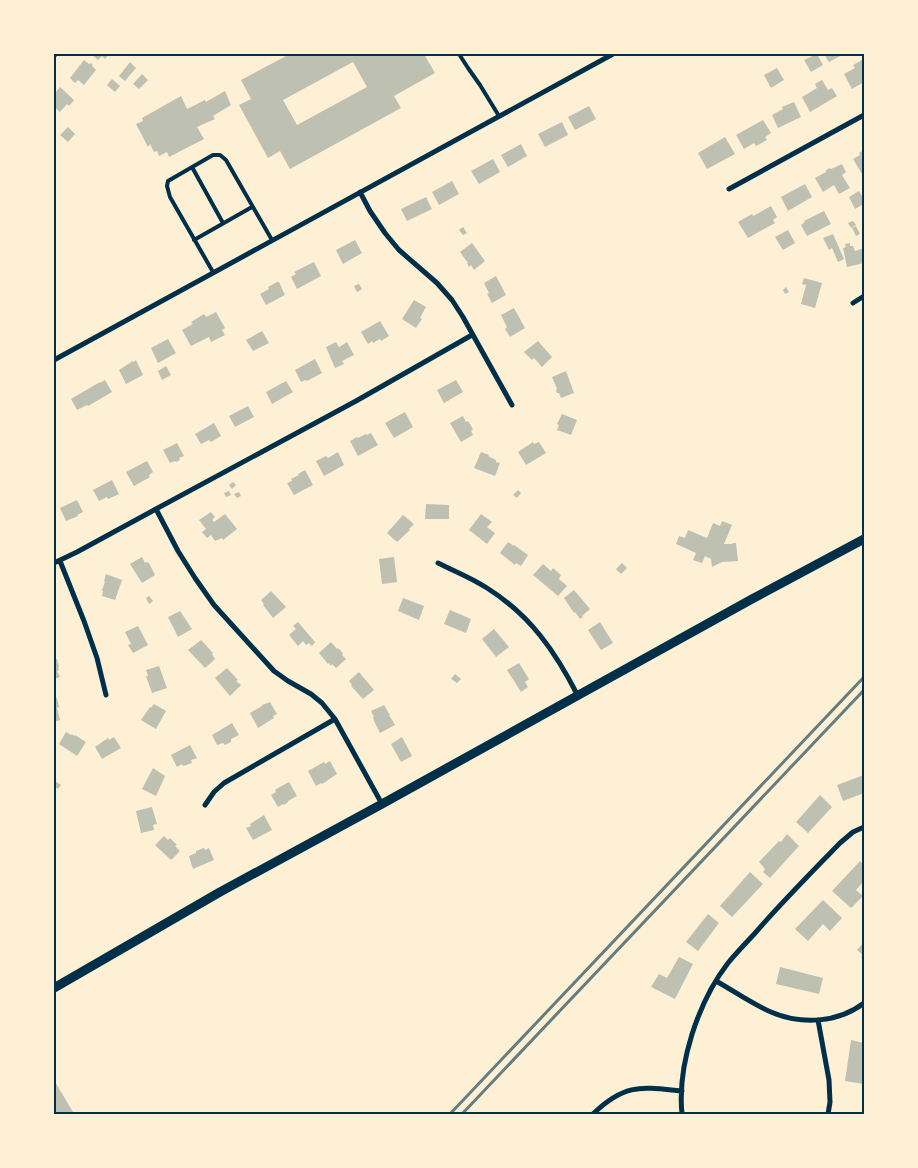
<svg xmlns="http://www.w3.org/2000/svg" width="918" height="1168" font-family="Mulish,sans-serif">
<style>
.building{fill:#bec0b2;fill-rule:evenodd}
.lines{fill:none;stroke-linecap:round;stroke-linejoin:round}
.service{stroke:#003049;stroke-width:4}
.minor{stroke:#003049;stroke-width:5}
.tertiary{stroke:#003049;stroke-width:9}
.rail{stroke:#657d81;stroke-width:3}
.neatline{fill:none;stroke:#003049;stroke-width:2}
</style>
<rect width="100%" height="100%" fill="#fdf0d5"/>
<path class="building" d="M91,54H109L105,59L102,56L98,60Z
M290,54H424L435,73L394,96L401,108L290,169L280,151L268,158L239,105L251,99L241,80ZM353,62L367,87L297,125L283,100Z
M817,54L823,65L811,72L804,60Z
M824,54H838L840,56L829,62Z
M864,59V82L852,89L844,74L855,68L853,65Z
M84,60L89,64L91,63L93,65L92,66L96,70L84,85L78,80L75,83L70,78Z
M130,62L136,68L125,81L119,76Z
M777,68L784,80L771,88L764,75Z
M142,74L148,80L139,89L133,84Z
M112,79L120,86L115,92L107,85Z
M822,80L828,90L832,88L837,96L810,112L802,97L817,88L815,84Z
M60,87L74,100L69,106L67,104L60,112L54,107V94Z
M225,91L231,105L213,116L215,119L197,127L204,139L169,157L167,152L159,156L157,151L154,152L150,144L148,147L136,124L143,121L142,118L181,96L187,109L205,100L206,102Z
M794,102L801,117L778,128L772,115L783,109L782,107Z
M589,106L596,119L575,130L568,117Z
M763,120L771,133L765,137L767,140L756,146L754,143L744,149L736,135Z
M562,122L568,135L545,147L538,134Z
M68,127L75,134L68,142L60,135Z
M725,137L735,154L707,169L698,153Z
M521,144L527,156L508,167L501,155Z
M864,150V172L862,174L853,159L860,155L859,153Z
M493,159L500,172L479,184L471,171Z
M842,164L846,172L842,175L850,188L839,194L834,185L823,192L815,178L826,172V170L830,168L831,169Z
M452,181L459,194L439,205L432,192Z
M805,184L812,197L788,211L781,197Z
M859,191L864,200V204L855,209L849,197Z
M426,197L432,209L407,221L401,209Z
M771,206L777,217L773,220L775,223L748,238L738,222L752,214L753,216Z
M824,211L831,224L807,236L801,225L805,222L804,221Z
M853,221L856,225L851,228L848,223Z
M856,226L860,234L856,236L852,228Z
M463,227L467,233L463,235L459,230Z
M788,230L795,243L783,250L775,237Z
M833,234L844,259L838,262L832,248L829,250L823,238Z
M355,240L362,253L343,264L336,250Z
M472,243L485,261L474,270L471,265L469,267L467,263H468L460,252Z
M850,243V246H853L855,251L864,248V263L847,267L843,248L846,247L845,244Z
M314,262L321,276L297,289L291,277L296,274L294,272Z
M496,276L506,295L492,303L487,294L489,293L484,283Z
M804,278L822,283L815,308L801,304L806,285L802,284Z
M277,282H279L285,295L266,305L260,294L269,289L268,287Z
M359,284L362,289L357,292L354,286Z
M786,287L789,292L785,294L783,290Z
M414,300L426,307L420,318L422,319L416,328L402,319Z
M514,308L525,328L510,337L505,329L507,327L501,315Z
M216,312L225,328L222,330L225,335L211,342L209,337L191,346L182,330L193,324L191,322L204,314L206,317Z
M380,321L389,336L381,341L380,339L373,343L372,341L368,344L361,332Z
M262,331L269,343L253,351L246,340Z
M168,339L176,353L158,363L151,348Z
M538,341L552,357L542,367L534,358L532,360L524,352Z
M336,342L339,347L347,342L354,355L342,361L344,364L335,368L326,347Z
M315,359L322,373L307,381L306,380L301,382L295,370Z
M136,360L143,375L126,384L119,370L133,361L134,362Z
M166,366L171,375L162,380L158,371Z
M566,371L574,393L561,398L559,393H557L556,390L557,389L552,377Z
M105,380L112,392L88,406L87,405L77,410L71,399L100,382V383Z
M456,380L463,392L444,403L437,390Z
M286,381L293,392L272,404L266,392Z
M248,406L254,417L235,427L229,416Z
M405,412L413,427L394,438L385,423Z
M562,414L577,420L571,435L557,430L559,425L557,424Z
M463,416L466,422L468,421L473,429L471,431L473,435L461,442L450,423Z
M214,423L221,436L211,442L209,440L201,444L195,434Z
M371,433L378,445L358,456L350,441L357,437L358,438L366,434L367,435Z
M533,442L534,444L539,442L546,453L526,465L518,452Z
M177,443L184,456L179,458L180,460L176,462L175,461L170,463L163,450Z
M338,452L344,465L324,476L316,461L326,456L328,458Z
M481,452L489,455L488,456L496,460V462L500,463L495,476L474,468Z
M147,461L153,472L149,475L150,477L134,486L126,472Z
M305,470L313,485L294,495L287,483L292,481L291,479L299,475L298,474Z
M112,480L119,494L108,499L107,497L99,501L93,490Z
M233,482L236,485L232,489L229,485Z
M518,490L521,493L517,498L513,495Z
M229,491L231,495L226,497L224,493Z
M239,492L241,496L237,498L234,494Z
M77,500L83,512L77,515L78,516L66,521L60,508Z
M426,504L449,505V519H425Z
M211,512L215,517L212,520L214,522L225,514L237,529L223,540L222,538L215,541L211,535L207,538L202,532L206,529L199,520Z
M481,514L492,522L487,527L495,533L487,544L469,530Z
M403,515L414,524L409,529L410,530L397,542L387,533Z
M722,521L732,525L724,544H732L733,543H736L738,561L722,562L712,567L711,559L705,556L702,563L693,560L696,553L676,544L679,536L685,538L688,530L707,538L713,523L720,526Z
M508,542L514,546V545L528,555L521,566L516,563L515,565L500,553Z
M142,557L145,563L147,562L149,563L155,575L142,583L130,564Z
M394,557L397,582L382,584L379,559Z
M622,563L627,568L621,574L616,569Z
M543,564L551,571L553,568L561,575L559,579L567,586L558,596L533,575Z
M106,574L122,580L115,600L102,596L103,591L102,590L105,582L104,581Z
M574,590L590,609L582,616L583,617L580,619L575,612L574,613L564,598Z
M271,591L286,607L273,618L263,605L264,604L261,600Z
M149,596L153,601L149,604L146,598Z
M403,598L424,606L419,620L398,611Z
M450,610L471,619L466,633L444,624Z
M180,611L192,629L178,637L168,617Z
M298,622L315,642L312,646L309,643L306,645L303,641L298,646L289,635L296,629L293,626Z
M600,622L613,643L601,650L588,630Z
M138,626L148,645L133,653L128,645L131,644L125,632Z
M494,629L509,647L496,657L482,639Z
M201,640L213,653L212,654L215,659L205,668L188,650Z
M331,642L337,649L338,648L343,653L342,655L346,659L336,668L332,664L331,666L329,663L328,664L319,653Z
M57,659L59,667L58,668L59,670L57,671L60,677L54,679V660Z
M519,663L529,679L525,682L528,687L521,692L507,670Z
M159,666L167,688L152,693L146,676H148L146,670Z
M227,668L238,680L236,681L241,685L230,696L215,678Z
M359,672L374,690L363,699L351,686L352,685L349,681Z
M455,674L461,679L457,683L451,679Z
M54,698H57L59,707L57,708L60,720L54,722Z
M270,702L277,714L273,716L274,718L258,728L250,713L262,706V705Z
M154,704L166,711L156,729L141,720L150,707L151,708Z
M384,705L390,715H389L395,725L380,733L374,721L373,717H374L371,711Z
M232,723L239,735L231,739V742L225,745L223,743L217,745L212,735Z
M66,732L71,735L72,734L74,736L75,735L86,742L77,756L59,744Z
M114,737L121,748L102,759L95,747L108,738L109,740Z
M402,737L412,756L401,762L391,744Z
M190,745L197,758L191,760L192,763L183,766L182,764L177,767L171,755Z
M330,761L337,774L322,784L321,783L316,786L308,771L324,762L325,764Z
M153,768L165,776L156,796L142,789Z
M864,775V793L843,801L837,785Z
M55,781L61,785L58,789L54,786Z
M289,782L297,796L288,801V802L284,805L283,804L278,807L271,795L276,792L275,790L278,788Z
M820,795L832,807L808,833L796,822Z
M152,807L157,824L153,825L154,830L141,833L136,811Z
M264,815L272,830L253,840L246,828L251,826L250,824Z
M787,834L799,846L770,878L763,872L765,869L759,862L779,841L781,842Z
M164,836L168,840L170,838L177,845L175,846L180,851L171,860L155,845Z
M204,848L205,850L209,848L214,860L193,869L189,856L196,853V851Z
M860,861L864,865V881L856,890L863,896L851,908L832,891Z
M750,872L763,884L732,917L720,906Z
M823,900L842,918L830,931L823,924L808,941L795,929Z
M708,914L719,923L698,951L686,942Z
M864,937V960L861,957L863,955L857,950L864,942L862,940Z
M679,957L693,964L675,999L651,987L659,974L667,978Z
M780,967L823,978L819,994L776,984Z
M851,1040L864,1043V1084L845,1081Z
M54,1080L73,1112L70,1114H54Z"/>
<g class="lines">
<path class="service" d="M459,54L468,68L480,85L499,116
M192,167L223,223
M194,240L252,207
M213,272L170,197L167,186L168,181L213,155H220L226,160L272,240"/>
<path class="minor" d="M54,56L55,54
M729,189L864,115
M360,192L370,211L385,233L399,250L437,283L452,300L463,317L512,405
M853,303L864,296
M54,360L613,54
M156,509L178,551L195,578L214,605L274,671L288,681L311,694L322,703L335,719L382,804
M60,561L84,621L97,658L106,695
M54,563L77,552L156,509L356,401L472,335
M438,563C454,571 472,578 487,588C530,615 555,651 578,696
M205,805L214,792L224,783L335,719
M716,981C734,991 752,1004 771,1012C801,1025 838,1023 864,1003
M818,1020L829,1080L830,1102L828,1114
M593,1114C625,1083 641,1087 682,1091
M682,1114C677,1065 698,1002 728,963C737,952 747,942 756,932C783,901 812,872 840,843L853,832L864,827"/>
<path class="tertiary" d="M54,988L220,892L382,804L752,599L864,539"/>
<path class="rail" d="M450,1114L864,677
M462,1114L864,690"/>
</g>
<rect width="918" height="1168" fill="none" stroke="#fdf0d5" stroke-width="110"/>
<rect x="55" y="55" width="808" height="1058" class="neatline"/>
</svg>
